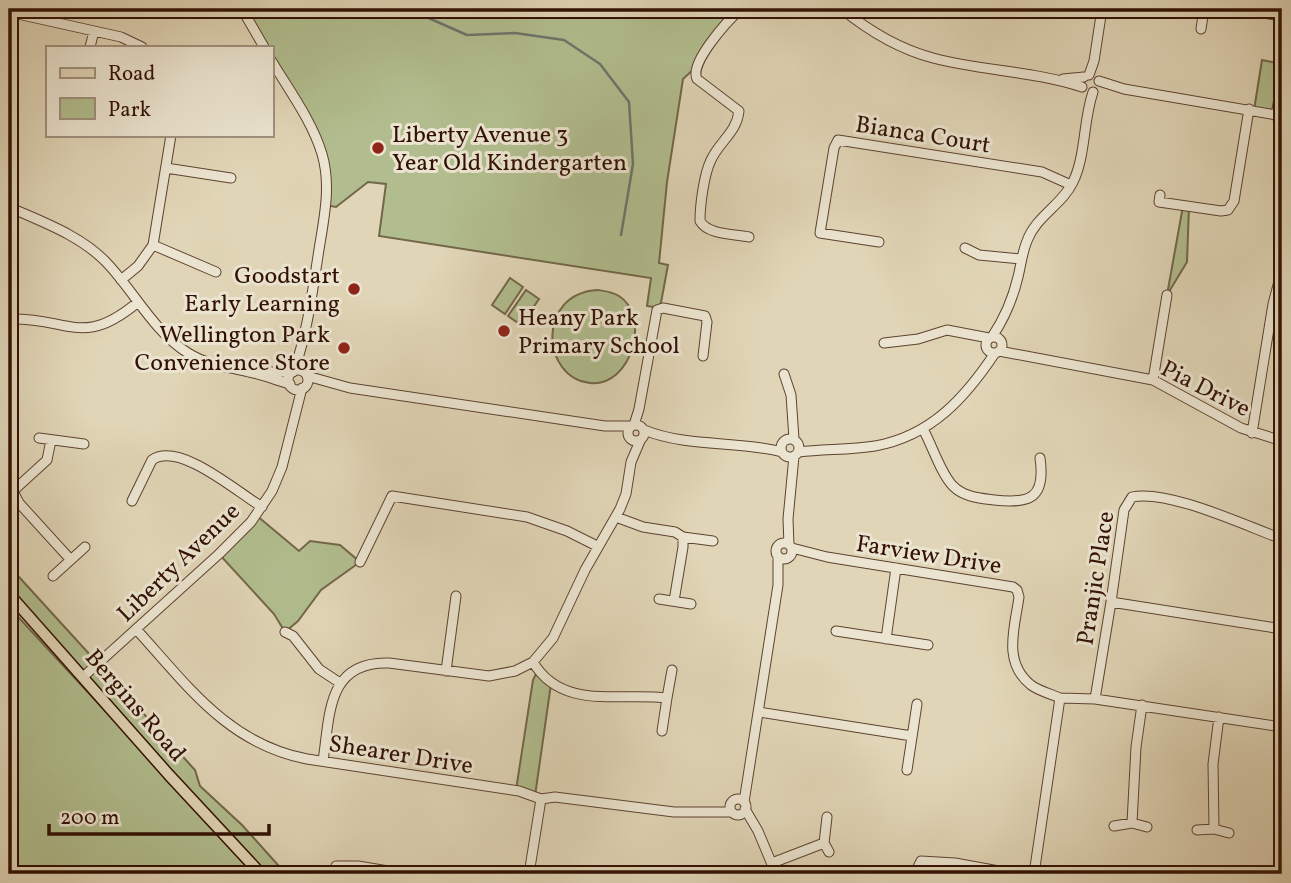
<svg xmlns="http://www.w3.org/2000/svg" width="1291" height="883" font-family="Vollkorn,serif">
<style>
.green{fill:#b1bd8e;stroke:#726749;stroke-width:2}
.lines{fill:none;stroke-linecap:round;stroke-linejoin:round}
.stream{stroke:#6d756c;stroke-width:2.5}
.minor-casing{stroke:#5e4230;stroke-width:11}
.major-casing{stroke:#321104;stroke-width:13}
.minor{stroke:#ebe4d0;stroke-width:9}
.major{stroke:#e0d5b6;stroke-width:10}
.poi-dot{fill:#8f2418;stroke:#ebe4d0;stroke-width:2.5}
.labels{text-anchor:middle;stroke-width:6;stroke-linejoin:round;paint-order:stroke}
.poi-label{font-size:24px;fill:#321104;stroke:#ebe4d0;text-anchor:start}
.street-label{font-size:24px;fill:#321104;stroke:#ebe4d0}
</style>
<rect width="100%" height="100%" fill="#e0d5b6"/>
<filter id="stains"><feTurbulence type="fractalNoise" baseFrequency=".00286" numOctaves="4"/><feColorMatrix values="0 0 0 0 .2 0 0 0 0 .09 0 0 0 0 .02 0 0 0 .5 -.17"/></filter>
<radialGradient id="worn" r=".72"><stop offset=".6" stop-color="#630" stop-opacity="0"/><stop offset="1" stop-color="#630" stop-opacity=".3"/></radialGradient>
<path class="green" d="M229,9H741L696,67L683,79L667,182L659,263L668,265L660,308L647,306L651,278L379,236L386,184L368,182L336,207L325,205L322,154L271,60V47H264L243,12Z
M1262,60L1282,64V81L1276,116L1254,110Z
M1183,206H1189L1187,262L1167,295Z
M510,278L523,287L505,314L492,305Z
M526,290L539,299L521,325L508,316Z
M598,290C605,291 613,292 619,296C651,316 632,387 590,383C541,378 536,293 598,290Z
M256,515L299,551L310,541L340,545L360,562L321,590L298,621L285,632L274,614L219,554Z
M9,566L195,770L200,786L242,825L286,874H260L9,594Z
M9,607L256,874H9Z
M538,670L551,684L535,796L516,790L533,680Z"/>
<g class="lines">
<path class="stream" d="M408,9L467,35L515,33L564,40L600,64L629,102L633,164L621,235"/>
<defs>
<path id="minor" d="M242,9L264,47
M741,9C728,20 689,63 697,79L739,111C737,132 719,142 711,160C704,174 700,205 700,221C708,235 734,234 749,237
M842,9C869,31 899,49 933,58C982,71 1034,71 1082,87
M1237,9L1282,16
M9,12L121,37L142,47
M1201,29L1204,9
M90,47L94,31
M271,60C289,90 312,121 322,154C332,188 323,222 318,256C312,295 307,333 294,371
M1089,75L1094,61L1102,9
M1063,79L1084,77
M1099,81L1124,89L1282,116
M1276,116L1282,81
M166,168L231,178
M1160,195L1159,202L1221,211L1228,210L1234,201L1249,109
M9,207C42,222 80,235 106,262C134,291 153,331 188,353C207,365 228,367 249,372C263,375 276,380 290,384
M879,242L820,233L834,148L838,140L1042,172L1071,185
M153,245L216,272
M965,248L979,255L1021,259
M121,280L138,266L153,245L171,135
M9,319C69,317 82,349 138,302
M986 345a8 8 0 1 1 16 0a8 8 0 1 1-16 0Z
M992,337C1004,319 1013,298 1018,277C1021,265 1022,253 1027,241C1036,216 1062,205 1073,182C1086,155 1083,121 1093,92
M884,343L918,339L947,330L989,338
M999,351L1153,380L1241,428L1282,441
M288 380a10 10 0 1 1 20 0a10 10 0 1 1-20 0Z
M257,372H293
M784,374L791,395L794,439
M307,376L350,388L605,426H631
M1153,380L1167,295
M628 433a8 8 0 1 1 16 0a8 8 0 1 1-16 0Z
M634,425L639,409L657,310L663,308L705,316L707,322L703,356
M923,429C932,445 941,474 953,486C964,497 979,498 994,500C1029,504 1046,499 1040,458
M644,430C689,448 737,440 782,452
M1252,433L1273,304L1282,270
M39,438L84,444
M781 448a9 9 0 1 1 18 0a9 9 0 1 1-18 0Z
M799,452C824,449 850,450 875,446C931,436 965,398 995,353
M9,489L13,491L19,503L70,559
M13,491L47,460L51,440
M132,501L152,460C179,441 237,492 262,507
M616,517L643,527L675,532L683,537L713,541
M776 551a8 8 0 1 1 16 0a8 8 0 1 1-16 0Z
M789,545L788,519L794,456
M792,548L827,557L1013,587L1017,590L1019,597C1015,627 1002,662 1031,685C1039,691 1051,694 1060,698
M360,562L392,496L527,517L567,531L597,546
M53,576L85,547
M659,599L691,604
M674,601L683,547V537
M1111,602L1282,629
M136,629C187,685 228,744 307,759L519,791L541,799L555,797L674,812H732
M836,631L928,645
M285,632L293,636L319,669L340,683
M886,639L896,568
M533,662C562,711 620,692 667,698L672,670
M446,671L456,596
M83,677L219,554L251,522L272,491L282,467L302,388
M1060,698L1095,699L1282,727
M1095,699L1111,602L1124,510L1132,497C1168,489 1246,526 1282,539
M759,712L912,736
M662,731L667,698
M323,761C330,714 327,661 389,663L489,676L515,671L533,662L553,638L585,570L620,509L626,494L631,462L640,441
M907,770L917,704
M730 807a8 8 0 1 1 16 0a8 8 0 1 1-16 0Z
M744,802L778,585V556
M745,809L758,831L776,874
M827,817L824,843L829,852
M1132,823L1136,747L1142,705
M1114,826L1132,823L1147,827
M1214,829L1213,764L1219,717
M1197,830L1214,829L1229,833
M772,863L824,843
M336,866H358L406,874
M918,867L921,861L955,863L1015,874
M529,874L541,799
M1034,874L1060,698"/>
<path id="major" d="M9,594L169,775L261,874"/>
</defs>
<use href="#minor" class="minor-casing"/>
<use href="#major" class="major-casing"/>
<use href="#minor" class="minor"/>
<use href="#major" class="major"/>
</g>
<g class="poi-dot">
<circle cx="378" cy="148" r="7"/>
<circle cx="354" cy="289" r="7"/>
<circle cx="504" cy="331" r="7"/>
<circle cx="344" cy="348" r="7"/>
</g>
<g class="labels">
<g class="poi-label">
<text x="392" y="142">Liberty Avenue 3<tspan x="392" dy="28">Year Old Kindergarten</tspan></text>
<text x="340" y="283" text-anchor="end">Goodstart<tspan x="340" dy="28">Early Learning</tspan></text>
<text x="518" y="325">Heany Park<tspan x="518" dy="28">Primary School</tspan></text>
<text x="330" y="342" text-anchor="end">Wellington Park<tspan x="330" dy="28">Convenience Store</tspan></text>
</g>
<g class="street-label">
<text transform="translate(923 134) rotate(9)" y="8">Bianca Court</text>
<text transform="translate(1206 388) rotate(27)" y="8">Pia Drive</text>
<text transform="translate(929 554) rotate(9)" y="8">Farview Drive</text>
<text transform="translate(178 562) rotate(-44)" y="8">Liberty Avenue</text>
<text transform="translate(1095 578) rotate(-81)" y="8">Pranjic Place</text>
<text transform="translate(136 705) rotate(49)" y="8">Bergins Road</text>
<text transform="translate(401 754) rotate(9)" y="8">Shearer Drive</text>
</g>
</g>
<rect width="1291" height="883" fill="none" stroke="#e0d5b6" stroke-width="35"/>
<rect x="10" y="10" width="1270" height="862" fill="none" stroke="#321104" stroke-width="3.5"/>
<rect x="18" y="18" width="1256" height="848" fill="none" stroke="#321104" stroke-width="2"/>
<rect x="46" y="46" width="228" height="91" fill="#ebe4d0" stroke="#a1907e" stroke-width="2"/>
<rect x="60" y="68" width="35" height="10" fill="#e0d5b6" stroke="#a1907e" stroke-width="2"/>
<text x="108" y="80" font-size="21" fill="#321104">Road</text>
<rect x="60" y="98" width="35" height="21" fill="#b1bd8e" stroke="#a1907e" stroke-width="2"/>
<text x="108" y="116" font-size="21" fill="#321104">Park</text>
<path d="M49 824v10h220v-10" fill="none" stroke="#321104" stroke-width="3.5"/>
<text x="60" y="824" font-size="21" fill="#321104" stroke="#ebe4d0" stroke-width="5" paint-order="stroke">200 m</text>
<rect width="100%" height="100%" filter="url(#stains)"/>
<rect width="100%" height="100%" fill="url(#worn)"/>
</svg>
